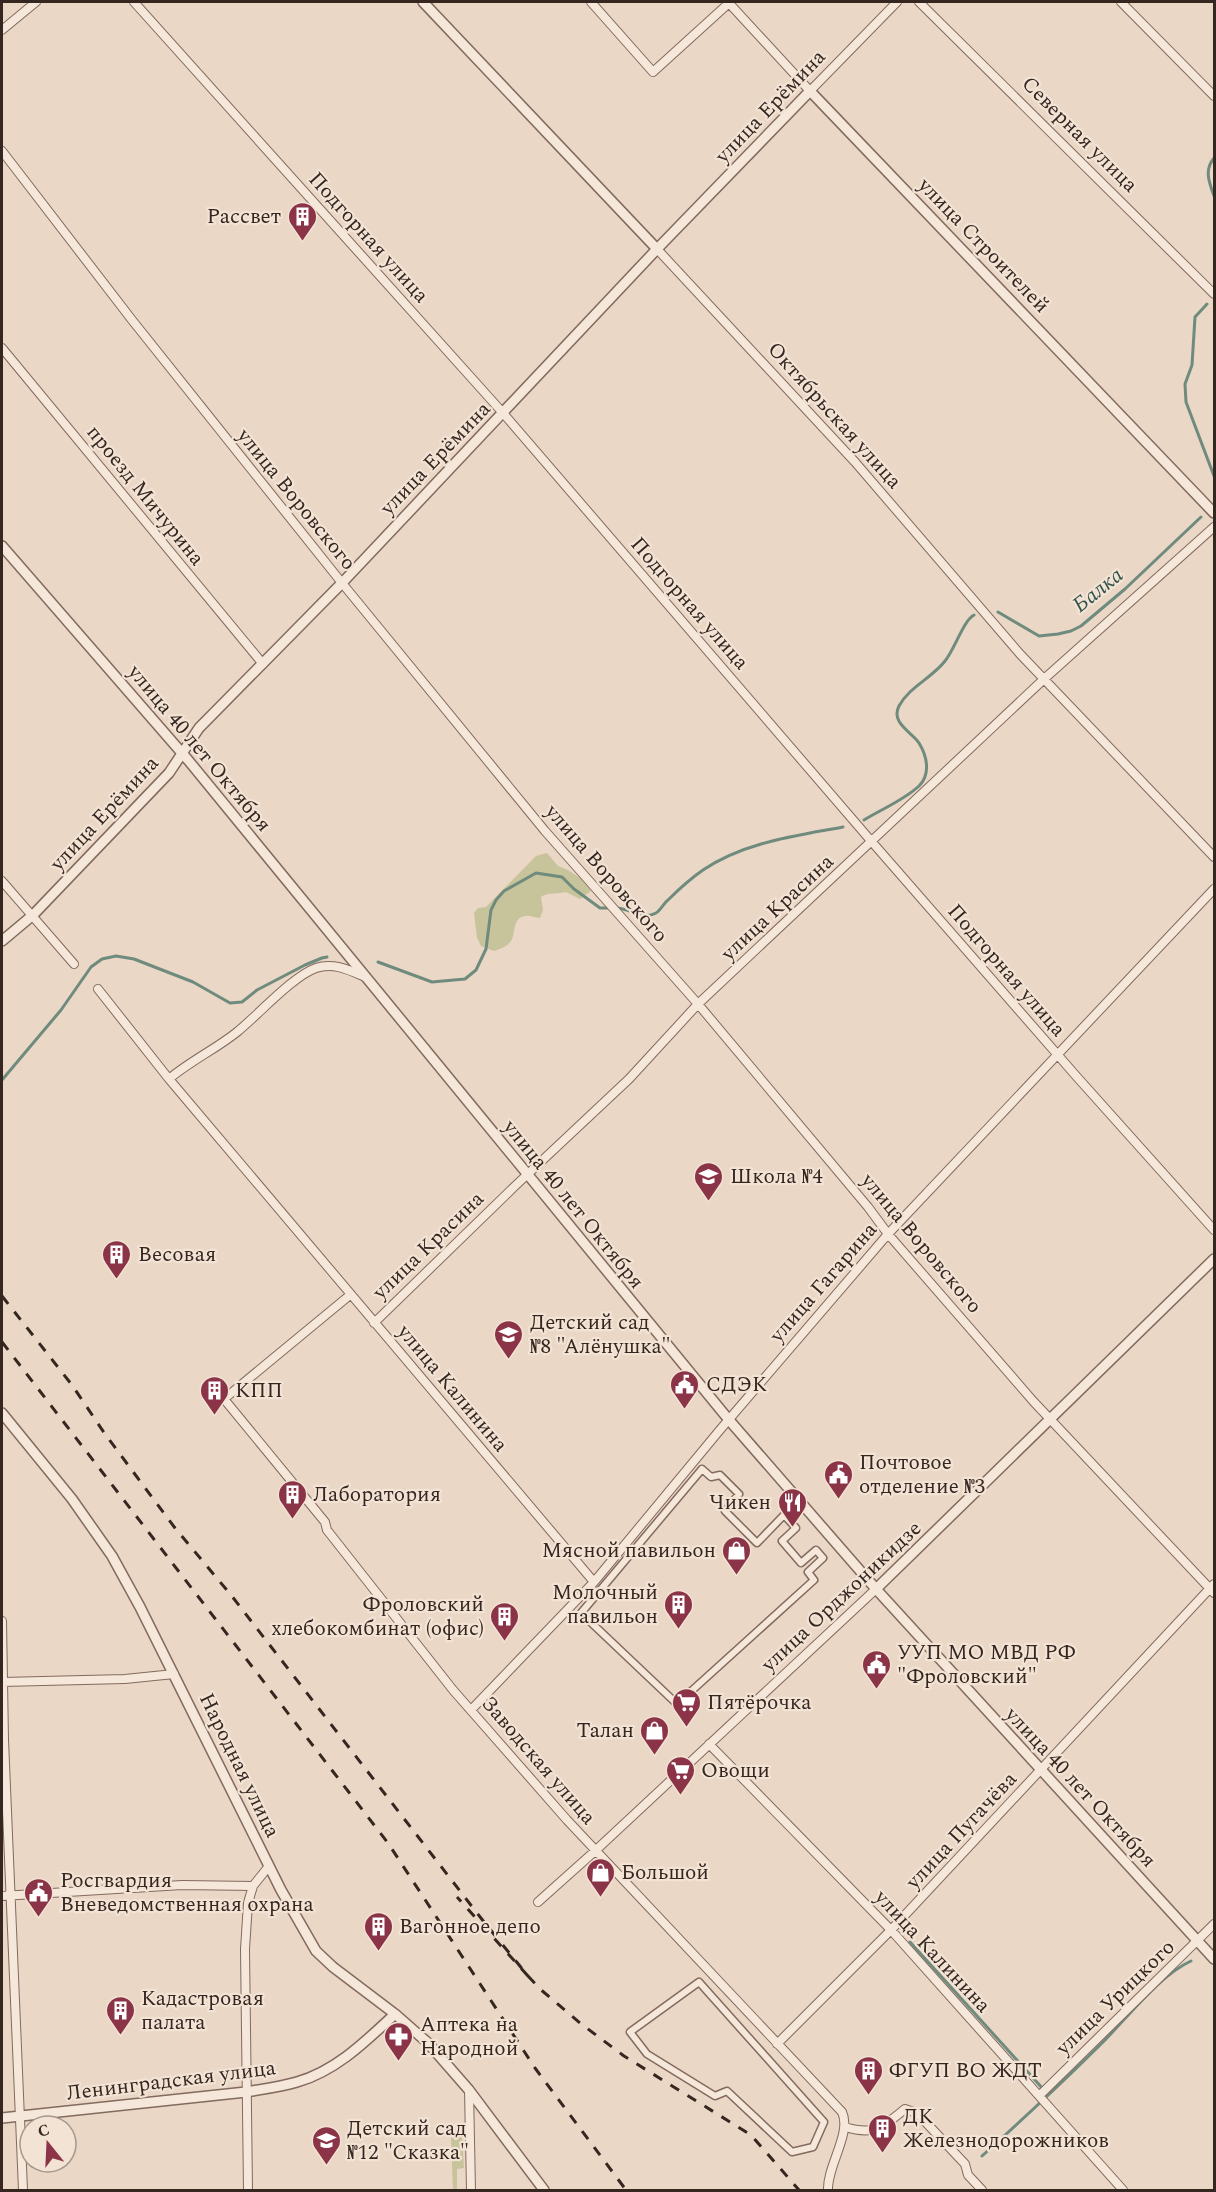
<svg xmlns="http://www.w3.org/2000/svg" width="1216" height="2192" font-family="Spectral,serif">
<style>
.green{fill:#c7c39b}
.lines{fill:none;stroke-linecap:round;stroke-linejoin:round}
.stream{stroke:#6f8b7e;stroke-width:3}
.pedestrian-casing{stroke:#836a5e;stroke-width:9}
.minor-casing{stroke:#836a5e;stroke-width:10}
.tertiary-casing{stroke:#836a5e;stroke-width:12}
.pedestrian{stroke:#f5e7d9;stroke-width:6}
.minor{stroke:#f5e7d9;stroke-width:8}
.tertiary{stroke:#f5e7d9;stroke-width:9}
.rail{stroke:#352620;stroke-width:3;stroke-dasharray:10 10;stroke-linecap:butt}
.labels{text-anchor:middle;stroke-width:4.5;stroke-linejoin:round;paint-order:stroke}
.street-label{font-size:21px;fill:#352620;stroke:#f2e3d5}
.poi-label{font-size:21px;fill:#352620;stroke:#f2e3d5;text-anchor:start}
.water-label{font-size:22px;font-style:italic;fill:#31534a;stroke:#f2e3d5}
</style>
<rect width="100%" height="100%" fill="#ead7c6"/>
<path class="green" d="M547,853L558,866L568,870L580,878L591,891L580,899L566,892C558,894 547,892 541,897L543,910L540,918C535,918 529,915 525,916C512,918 516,933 511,941C507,947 500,949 494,951L481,946L477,938L474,913L478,908L486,907L536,856Z
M462,2136L464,2168L457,2169V2190H453L451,2138Z"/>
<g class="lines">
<path class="stream" d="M1214,158C1204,170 1209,182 1214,196
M1207,304L1195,317L1192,365L1185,384L1186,402L1214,476
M998,612L1039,636L1058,634L1071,631L1081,626L1125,589L1201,517
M864,820C882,809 904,800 919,786C931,774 927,756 919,743C913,733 890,723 899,706C909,687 932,678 945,661C955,649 963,621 974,615
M616,908C630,908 642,921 656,913C660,911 664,903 668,900C679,889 690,879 703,870C745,842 795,836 843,827
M378,962L432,982L465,979L476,970L486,949L491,910L496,900L504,891L536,873L562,877L574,889L600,908H610
M2,1080L61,1010L91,967L102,959L116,956L134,959L193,982L230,1003L242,1002L257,990L305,965L322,958L327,957
M910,1942L1044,2090
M982,2156C1023,2119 1064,2081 1103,2042C1128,2017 1160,1975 1191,1961"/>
<defs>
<path id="pedestrian" d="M702,1469L711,1477L720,1475L739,1494L725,1511L757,1543L784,1515L796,1528L782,1541L801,1563L816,1550L823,1558L808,1572L814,1580L677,1704L581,1613Z
M699,1982L824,2122L813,2147L792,2152L727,2091L715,2096L647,2054L630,2032Z"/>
<path id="minor" d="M134,2L503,413L872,842L1077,1077L1214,1230
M591,2L653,72L729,3
M728,2L810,91L897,2
M919,2L1214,294
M1121,2L1214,96
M2,30L36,2
M2,151L132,320L342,583L545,831L698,1004L868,1207L888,1234L1033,1401L1214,1593
M657,249L855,462L1020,654L1214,857
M2,348L263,664
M2,881L74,964
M98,989L169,1079L594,1582
M169,1079C190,1061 216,1049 237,1032C258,1015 293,976 316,968C333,962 349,970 365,977
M350,1295L224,1399L325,1522L327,1530L453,1690L567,1820L842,2112C852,2133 827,2166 828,2190
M374,1323L515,1186L629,1079L698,1004L1044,679L1214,527
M2,1621L4,1740L23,2190
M2,1682L125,1679L174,1674
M471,1710L594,1582L719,1431L888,1234L1214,889
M709,1744L891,1930L1123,2190
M2,1896L182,1885L253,1886
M538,1902L595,1851L876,1589
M777,2044L891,1930L1214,1584
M469,2090L471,2190
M1040,2095L1214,1924
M845,2127C875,2136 882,2127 905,2109L917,2113L965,2164L968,2175L982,2190
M248,2190L245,1949L248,1903L253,1886L269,1866"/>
<path id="tertiary" d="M423,2L657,249
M2,546L188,760L729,1420L876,1589L1214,1959
M2,941L33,915L146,797L169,773L199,728L342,583L657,249L810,91L1214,513
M2,1413L72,1499L112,1556L140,1607L281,1890L316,1951L333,1967L395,2014L428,2043L469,2090L544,2190
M876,1589L1214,1259
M2,2118L246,2092C263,2089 280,2087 297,2082C336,2071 366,2041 395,2014"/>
</defs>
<use href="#pedestrian" class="pedestrian-casing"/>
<use href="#minor" class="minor-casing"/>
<use href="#tertiary" class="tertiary-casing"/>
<use href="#pedestrian" class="pedestrian"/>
<use href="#minor" class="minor"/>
<use href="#tertiary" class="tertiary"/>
<path class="rail" d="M2,1296L72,1385L105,1434L175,1528L231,1595L484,1922L528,1976L457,1897
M2,1342L388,1843L535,2068L626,2190
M528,1976L540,1989L580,2023L624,2056L751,2135L799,2190"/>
</g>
<defs>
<symbol id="building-pin" viewBox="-11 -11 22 30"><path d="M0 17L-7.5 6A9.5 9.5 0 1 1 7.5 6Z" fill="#8c3447" stroke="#f2e3d5"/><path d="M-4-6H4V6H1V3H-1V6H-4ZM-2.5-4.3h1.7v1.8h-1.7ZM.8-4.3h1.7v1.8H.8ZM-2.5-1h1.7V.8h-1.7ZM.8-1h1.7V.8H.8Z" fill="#fff"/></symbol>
<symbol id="school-pin" viewBox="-11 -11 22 30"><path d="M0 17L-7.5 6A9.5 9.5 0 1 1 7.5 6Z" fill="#8c3447" stroke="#f2e3d5"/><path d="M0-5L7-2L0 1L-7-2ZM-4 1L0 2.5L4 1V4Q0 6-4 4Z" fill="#fff"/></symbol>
<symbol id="civic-pin" viewBox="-11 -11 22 30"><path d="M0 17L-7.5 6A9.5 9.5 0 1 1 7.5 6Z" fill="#8c3447" stroke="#f2e3d5"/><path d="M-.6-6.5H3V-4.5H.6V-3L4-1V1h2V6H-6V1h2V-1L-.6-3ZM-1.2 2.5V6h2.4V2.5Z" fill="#fff"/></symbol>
<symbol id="restaurant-pin" viewBox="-11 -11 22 30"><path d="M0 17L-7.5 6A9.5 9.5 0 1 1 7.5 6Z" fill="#8c3447" stroke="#f2e3d5"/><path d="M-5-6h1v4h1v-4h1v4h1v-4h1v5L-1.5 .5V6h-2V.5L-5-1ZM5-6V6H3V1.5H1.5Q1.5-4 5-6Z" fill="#fff"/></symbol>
<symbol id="shop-pin" viewBox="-11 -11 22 30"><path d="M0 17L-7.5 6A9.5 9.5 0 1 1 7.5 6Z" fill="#8c3447" stroke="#f2e3d5"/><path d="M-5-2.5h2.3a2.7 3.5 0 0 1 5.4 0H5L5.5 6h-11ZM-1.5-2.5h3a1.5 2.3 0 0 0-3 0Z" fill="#fff"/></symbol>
<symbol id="supermarket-pin" viewBox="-11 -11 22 30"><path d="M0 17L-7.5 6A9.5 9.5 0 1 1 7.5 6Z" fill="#8c3447" stroke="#f2e3d5"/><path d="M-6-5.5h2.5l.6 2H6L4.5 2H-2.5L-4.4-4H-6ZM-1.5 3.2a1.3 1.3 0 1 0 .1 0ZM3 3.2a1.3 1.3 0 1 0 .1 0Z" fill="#fff"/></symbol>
<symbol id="pharmacy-pin" viewBox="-11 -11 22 30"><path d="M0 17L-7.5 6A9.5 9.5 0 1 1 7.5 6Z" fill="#8c3447" stroke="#f2e3d5"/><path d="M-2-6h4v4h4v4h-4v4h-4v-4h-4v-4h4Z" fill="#fff"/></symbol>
</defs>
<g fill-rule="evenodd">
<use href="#building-pin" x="286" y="200" width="33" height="45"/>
<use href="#school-pin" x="692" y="1160" width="33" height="45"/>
<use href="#building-pin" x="100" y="1238" width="33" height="45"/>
<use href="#school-pin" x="492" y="1318" width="33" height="45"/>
<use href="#civic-pin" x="668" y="1368" width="33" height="45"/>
<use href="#building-pin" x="198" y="1374" width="33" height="45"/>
<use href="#civic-pin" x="822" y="1458" width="33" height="45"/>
<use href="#building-pin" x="276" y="1478" width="33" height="45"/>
<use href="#restaurant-pin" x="776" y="1486" width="33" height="45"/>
<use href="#shop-pin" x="720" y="1534" width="33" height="45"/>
<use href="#building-pin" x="662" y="1588" width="33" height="45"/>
<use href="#building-pin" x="488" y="1600" width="33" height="45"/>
<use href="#civic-pin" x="860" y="1648" width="33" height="45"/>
<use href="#supermarket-pin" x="670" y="1686" width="33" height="45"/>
<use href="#shop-pin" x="638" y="1714" width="33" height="45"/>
<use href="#supermarket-pin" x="664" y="1754" width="33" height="45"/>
<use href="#shop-pin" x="584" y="1856" width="33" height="45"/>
<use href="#civic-pin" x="22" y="1876" width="33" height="45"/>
<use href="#building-pin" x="362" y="1910" width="33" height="45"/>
<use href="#building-pin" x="104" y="1994" width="33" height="45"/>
<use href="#pharmacy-pin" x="382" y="2020" width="33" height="45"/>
<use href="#building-pin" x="852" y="2054" width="33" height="45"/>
<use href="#building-pin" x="866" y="2112" width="33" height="45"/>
<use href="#school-pin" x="310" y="2124" width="33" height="45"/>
</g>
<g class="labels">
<g class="street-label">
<text transform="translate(770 106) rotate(-46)" y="7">улица Ерёмина</text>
<text transform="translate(1080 134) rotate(45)" y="7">Северная улица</text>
<text transform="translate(369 237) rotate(48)" y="7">Подгорная улица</text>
<text transform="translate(984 245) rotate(46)" y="7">улица Строителей</text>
<text transform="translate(835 415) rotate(48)" y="7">Октябрьская улица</text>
<text transform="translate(435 458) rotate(-46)" y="7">улица Ерёмина</text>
<text transform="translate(146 495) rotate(51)" y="7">проезд Мичурина</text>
<text transform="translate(297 499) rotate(51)" y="7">улица Воровского</text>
<text transform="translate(690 603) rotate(49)" y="7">Подгорная улица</text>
<text transform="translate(200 748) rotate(50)" y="7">улица 40 лет Октября</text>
<text transform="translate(104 813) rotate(-47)" y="7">улица Ерёмина</text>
<text transform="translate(607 873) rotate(49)" y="7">улица Воровского</text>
<text transform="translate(777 907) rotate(-43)" y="7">улица Красина</text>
<text transform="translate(1007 970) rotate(49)" y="7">Подгорная улица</text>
<text transform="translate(574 1204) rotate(51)" y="7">улица 40 лет Октября</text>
<text transform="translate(922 1243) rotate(50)" y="7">улица Воровского</text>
<text transform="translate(428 1245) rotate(-44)" y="7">улица Красина</text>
<text transform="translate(823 1282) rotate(-49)" y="7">улица Гагарина</text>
<text transform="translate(453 1388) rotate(50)" y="7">улица Калинина</text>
<text transform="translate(841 1596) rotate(-43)" y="7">улица Орджоникидзе</text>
<text transform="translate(539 1760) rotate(49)" y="7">Заводская улица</text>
<text transform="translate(240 1765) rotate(64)" y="7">Народная улица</text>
<text transform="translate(1081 1787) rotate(47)" y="7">улица 40 лет Октября</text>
<text transform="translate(961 1830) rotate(-47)" y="7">улица Пугачёва</text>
<text transform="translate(933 1951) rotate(47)" y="7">улица Калинина</text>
<text transform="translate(1115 1997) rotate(-44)" y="7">улица Урицкого</text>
<text transform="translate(171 2080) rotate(-7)" y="7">Ленинградская улица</text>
</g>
<g class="poi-label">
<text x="281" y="223" text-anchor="end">Рассвет</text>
<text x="730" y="1183">Школа №4</text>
<text x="138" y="1261">Весовая</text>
<text x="530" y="1329">Детский сад<tspan x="530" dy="24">№8 "Алёнушка"</tspan></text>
<text x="706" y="1391">СДЭК</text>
<text x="235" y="1397">КПП</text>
<text x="859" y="1469">Почтовое<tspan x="859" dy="24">отделение №3</tspan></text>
<text x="313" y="1501">Лаборатория</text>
<text x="771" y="1509" text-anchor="end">Чикен</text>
<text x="716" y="1557" text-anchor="end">Мясной павильон</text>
<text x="658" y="1599" text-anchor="end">Молочный<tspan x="658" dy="24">павильон</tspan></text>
<text x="484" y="1611" text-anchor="end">Фроловский<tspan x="484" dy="24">хлебокомбинат (офис)</tspan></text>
<text x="897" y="1659">УУП МО МВД РФ<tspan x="897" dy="24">"Фроловский"</tspan></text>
<text x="707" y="1709">Пятёрочка</text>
<text x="634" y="1737" text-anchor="end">Талан</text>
<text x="701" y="1777">Овощи</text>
<text x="621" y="1879">Большой</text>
<text x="60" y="1887">Росгвардия<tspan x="60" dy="24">Вневедомственная охрана</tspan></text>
<text x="399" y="1933">Вагонное депо</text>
<text x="141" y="2005">Кадастровая<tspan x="141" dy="24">палата</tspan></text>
<text x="420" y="2031">Аптека на<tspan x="420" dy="24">Народной</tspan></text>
<text x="889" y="2077">ФГУП ВО ЖДТ</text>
<text x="903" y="2123">ДК<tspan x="903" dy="24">Железнодорожников</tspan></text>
<text x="347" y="2135">Детский сад<tspan x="347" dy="24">№12 "Сказка"</tspan></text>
</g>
<g class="water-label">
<text transform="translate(1097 589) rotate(-39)" y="8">Балка</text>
</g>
</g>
<rect width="1216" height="2192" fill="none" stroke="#352620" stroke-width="6"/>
<g transform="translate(48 2144) rotate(342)"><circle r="28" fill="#f2e3d5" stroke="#a6978d" stroke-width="1.5"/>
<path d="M0-4.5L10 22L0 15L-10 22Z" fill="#8c3447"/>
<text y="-9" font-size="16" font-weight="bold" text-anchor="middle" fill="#352620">С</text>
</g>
</svg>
